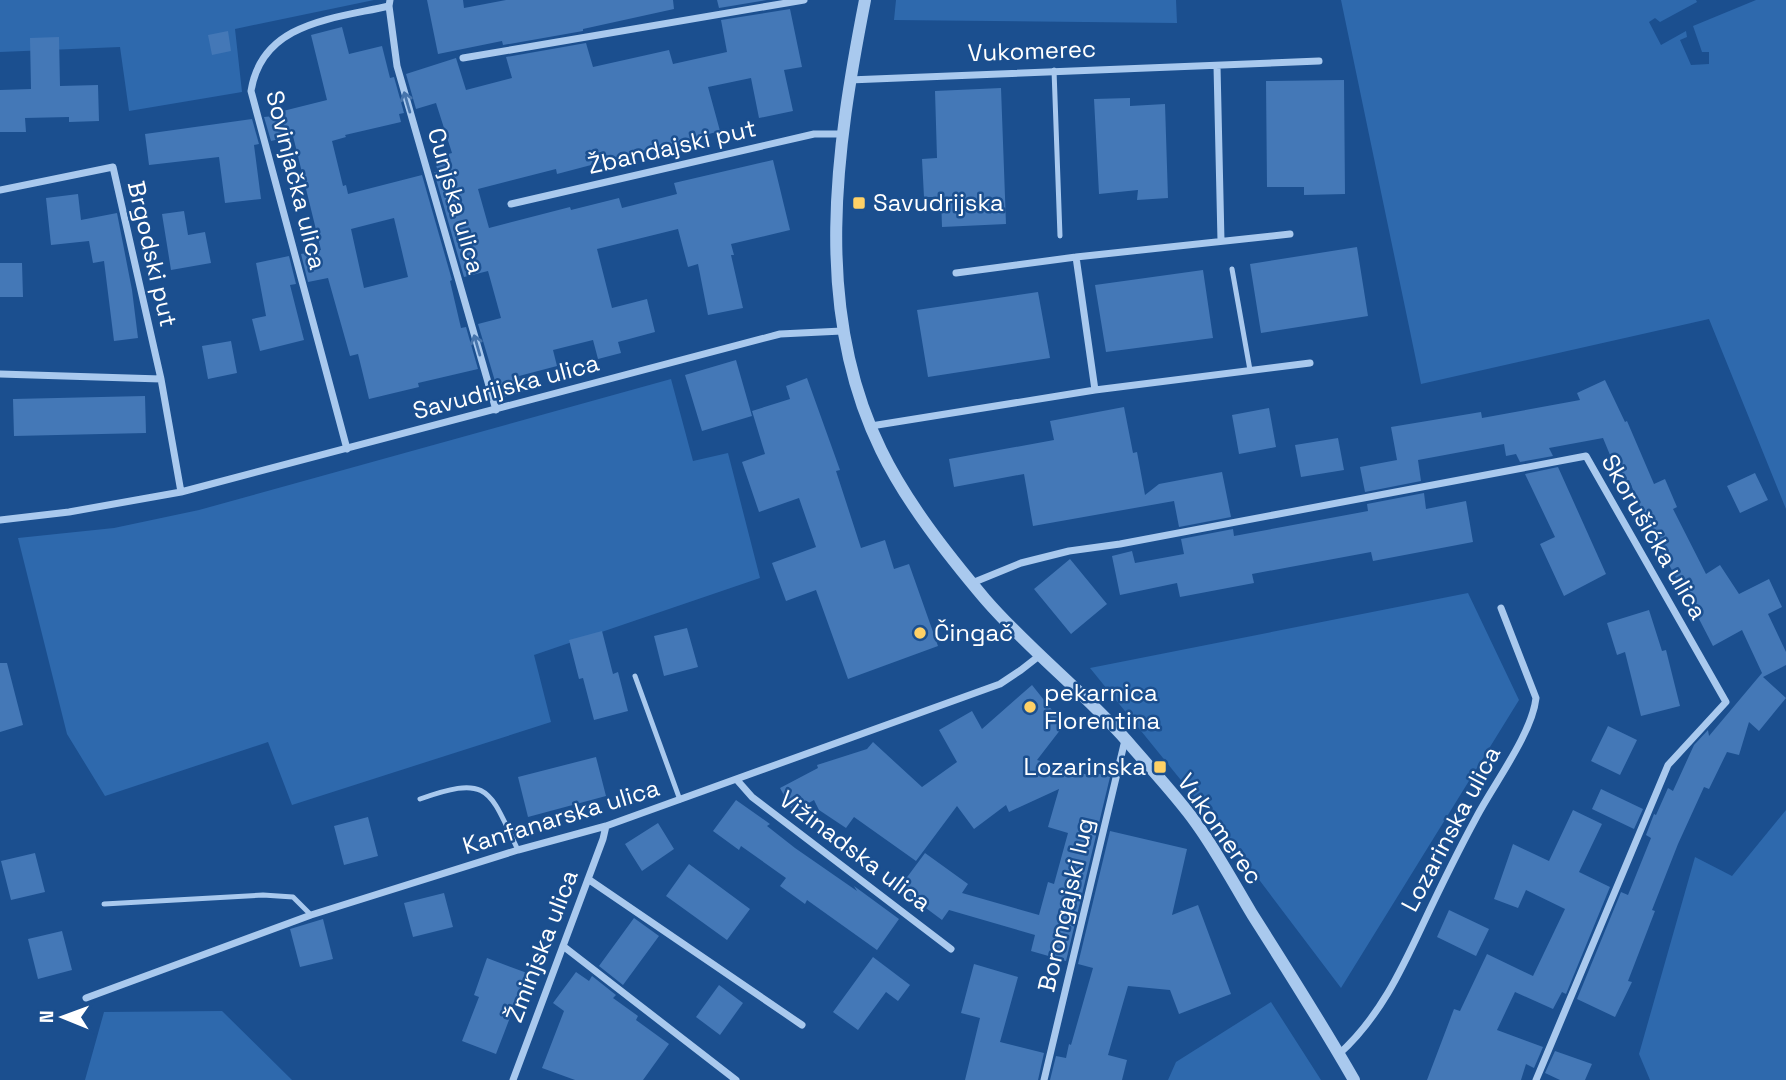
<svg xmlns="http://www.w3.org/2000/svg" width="1786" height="1080" font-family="'Space Grotesk',sans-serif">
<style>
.green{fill:#2e69ad}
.building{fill:#4478b7;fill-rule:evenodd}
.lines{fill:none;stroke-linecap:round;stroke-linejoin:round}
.service{stroke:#a9c9ee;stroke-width:5}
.minor{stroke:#a9c9ee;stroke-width:7}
.tertiary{stroke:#a9c9ee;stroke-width:12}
.oneway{stroke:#4674ac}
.poi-dot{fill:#ffd166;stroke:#1b4f8f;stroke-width:2.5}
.labels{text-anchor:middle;stroke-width:5;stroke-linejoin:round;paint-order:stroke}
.street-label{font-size:24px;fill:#fff;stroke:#1b4f8f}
.poi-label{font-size:24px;fill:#fff;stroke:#1b4f8f;text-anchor:start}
</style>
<rect width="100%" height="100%" fill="#1b4f8f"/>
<path class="green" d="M0,0H374L235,29L242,92L129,111L120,47L0,52Z
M896,0H1176L1177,23L894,20Z
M1341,0H1696L1697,2L1660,22L1655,18L1649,22L1661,45L1686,31L1687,37L1680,40L1691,65L1709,64V52H1702L1693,26L1756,0H1786V509L1709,319L1421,384Z
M671,379L693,461L728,453L760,578L534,655L551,722L292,805L268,742L105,796L67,734L18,538L114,528L199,510Z
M1468,593L1519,700L1341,988L1223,832L1090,668Z
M1786,810V1080H1650L1639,1054L1695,857L1732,876Z
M1271,1002L1321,1080H1168L1176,1062Z
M222,1011L292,1080H85L104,1012Z"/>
<path class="building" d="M427,0H463L464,8L506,0H673L674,9L583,29V31L503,45L502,41L438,54Z
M717,0H767L719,8Z
M790,9L802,67L784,70L793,111L759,118L751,78L708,87L720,131L557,174L556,169L478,189L489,228L570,207L571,210L619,198L622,208L677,194L674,183L773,160L790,230L731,244L734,255H731L743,308L708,315L698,264L688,267L678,229L597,249L612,308L647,299L655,332L618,342L621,353L598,359L593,340L553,350L557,366L519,376L523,392L500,398L478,324L501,318L488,271L464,277L434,172H438L434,158L452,153L436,103L416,109L406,74L456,58L466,90L512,78L506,57L586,43L593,67L669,50L673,64L727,52L721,20Z
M342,27L349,54L382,46L390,78L394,77L404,113L399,114L401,122L345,135L346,137L332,141L343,186L346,185L348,194L422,175L452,280L450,281L461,328L466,327L478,369L418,383L419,387L369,399L358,354L350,356L328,278L308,282L301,254L321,250L293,136L271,141L264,117L284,115L283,111L327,100L311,35ZM394,218L408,277L364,288L351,229Z
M228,31L231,51L212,55L208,35Z
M59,37L60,86L98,85L99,121L69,122V117L25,118L26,132H0V90L31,89L30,38Z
M1344,80L1345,194L1304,195V187H1267L1266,81Z
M1001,88L1006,224L942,227L941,197H924L922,159L937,158L935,91Z
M1130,98V106L1165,104L1168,198L1137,200L1138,190L1099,194L1094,99Z
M252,119L259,144L254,145L261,199L225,203L219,157L149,165L145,134Z
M78,194L81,220L117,213L132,290L138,338L114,341L104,261L93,263L89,241L51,245L46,198Z
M184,211L188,235L205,232L211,263L171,270L162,214Z
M1357,247L1368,316L1261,333L1250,264Z
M289,256L296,284L290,285L304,340L260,351L252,319L266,316L256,263Z
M0,263H22L23,297H0Z
M1203,270L1213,338L1106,352L1095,285Z
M1038,292L1050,358L928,377L917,310Z
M231,341L237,373L208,379L202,346Z
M736,360L752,416L702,431L685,375Z
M807,378L840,470L836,471L861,548L885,540L894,569L909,564L938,646L848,679L816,590L786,601L772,563L816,547L799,498L759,512L742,462L765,454L752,411L790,399L786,386Z
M1605,380L1625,422L1627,421L1654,484L1665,479L1677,507L1673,509L1706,574L1720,565L1739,594L1769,579L1782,607L1768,614L1786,652V665L1763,677L1786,698L1759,731L1749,722L1739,755L1727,752L1709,789L1704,787L1678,844L1652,910L1655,911L1628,981L1632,982L1615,1017L1577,999L1621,892L1628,895L1651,838L1646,835L1654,814L1656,815L1668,788L1673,791L1694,745L1708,730L1709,736L1762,673L1742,630L1713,646L1698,617L1701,616L1676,578L1646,520L1629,480L1622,484L1603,438L1549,448L1553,456L1520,462L1516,454L1506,456L1504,444L1418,460L1421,481L1365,492L1360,467L1397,460L1391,427L1481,412L1482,418L1580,400L1577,393Z
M145,396L146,433L14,436L13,399Z
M1124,407L1133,453L1137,452L1145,495L1159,484L1222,472L1231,517L1179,527L1174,501L1033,526L1024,474L954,487L949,459L1054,440L1050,421Z
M1269,408L1276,447L1239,454L1232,415Z
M1338,438L1344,470L1301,477L1295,445Z
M1558,467L1606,574L1564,596L1540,544L1555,537L1525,474Z
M1755,473L1768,500L1740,513L1727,486Z
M1424,493L1426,509L1466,501L1473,542L1373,561L1371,552L1252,574L1254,583L1180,597L1177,583L1120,595L1112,556L1132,551L1135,563L1184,554L1181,539L1233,529L1234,536L1368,511L1367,504Z
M1070,559L1107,604L1071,634L1034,589Z
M1649,610L1662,651L1666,650L1680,706L1641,716L1625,652L1617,655L1607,623Z
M687,628L698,667L664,676L654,636Z
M602,631L613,674L618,672L628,711L594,720L583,678L579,679L569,640Z
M0,663H7L23,725L0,732Z
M1032,685L1064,725L1037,760L1088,775L1090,771L1110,777L1066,961L1031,951L1035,935L949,910L942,920L899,888L925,853L968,884L962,893L1039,915L1048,882L1054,884L1068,833L1048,827L1059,789L1009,812L1006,805L974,829L957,806L916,861L854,817L846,828L819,810L814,800L793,812L780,788L818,768L817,765L867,749L873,742L922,787L957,762L939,730L972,711L982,729Z
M1608,726L1637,740L1620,775L1591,761Z
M596,757L606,796L528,817L518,777Z
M1601,789L1643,809L1634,829L1592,809Z
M736,800L770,824L767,826L795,848L857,891L854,886L899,919L877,950L807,900L805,904L780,886L786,878L741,846L739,850L713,831Z
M1573,810L1602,824L1579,872L1610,887L1566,994L1562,992L1553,1009L1515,992L1497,1030L1543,1047L1534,1068L1526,1064L1521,1080H1427L1454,1009L1460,1011L1487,954L1533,976L1565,909L1526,890L1518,908L1494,899L1513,844L1549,861Z
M368,817L378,856L344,865L334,826Z
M658,823L674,849L642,871L625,844Z
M1110,831L1187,849L1172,915L1198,905L1231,994L1179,1014L1170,990L1128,986L1108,1055L1127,1060L1122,1080H1050L1056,1056L1066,1058L1069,1044L1071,1045L1093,968L1078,964Z
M35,853L45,892L11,900L1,861Z
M689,864L750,909L727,940L666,896Z
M444,893L453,927L413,937L404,903Z
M1449,910L1489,929L1476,956L1437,937Z
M634,918L659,936L623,985L599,966Z
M323,919L333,959L300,967L290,929Z
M62,931L72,970L38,979L28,939Z
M873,957L910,985L898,1001L886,992L858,1030L833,1012Z
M487,958L527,973L496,1054L462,1041L479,997L474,995Z
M974,964L1018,977L1000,1042L1044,1053L1038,1080H965L980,1018L961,1013Z
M576,972L589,981L592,976L616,995L613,998L638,1016L636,1020L669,1044L643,1080H575L542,1068L564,1011L553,1003Z
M719,985L743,1003L720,1035L696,1017Z
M1555,1051L1592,1064L1585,1080H1560L1545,1073Z"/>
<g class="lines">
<path class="service" d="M1054,70L1060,236
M1232,269L1250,370
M635,676L680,800
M420,799C490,774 489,790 518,850
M104,904L263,895L293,897L311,915"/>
<path class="minor" d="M390,0L389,6L397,66L496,410
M463,58L804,0
M1217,66L1221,241
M849,80L1319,61
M0,190L113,167L161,379
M511,204L814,134H842
M1076,257L1095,390
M956,273L1076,257L1290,234
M0,374L161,379L181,492
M871,426L1095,390L1310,363
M347,449L251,91C262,22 333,19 389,6
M0,520L69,512L181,492L780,334L842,331
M972,583L1021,563L1069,551L1120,544L1586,456L1726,702L1668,765L1536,1080
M737,780L752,797L951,949
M588,879L802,1025
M563,946L736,1080
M86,998L311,915L518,850L606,826L1000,684L1021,670L1039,656
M1339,1054C1379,1018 1401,971 1423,924C1440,888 1457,853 1476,818C1493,785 1532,734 1536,698L1501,608
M513,1080L603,839L606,826
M1044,1080L1125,740"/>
<path class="tertiary" d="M865,0C836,148 812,309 881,450C906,502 948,555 985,599C1029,650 1083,691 1127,741C1150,768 1176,795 1196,823C1217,852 1234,884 1252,914C1287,969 1322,1024 1354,1080"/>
</g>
<defs><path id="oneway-shaft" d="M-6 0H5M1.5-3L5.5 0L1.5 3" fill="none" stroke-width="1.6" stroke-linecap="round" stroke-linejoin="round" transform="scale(1.75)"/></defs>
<g class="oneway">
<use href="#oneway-shaft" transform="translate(407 102) rotate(-106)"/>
<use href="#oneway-shaft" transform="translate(477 345) rotate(-106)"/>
</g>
<g class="poi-dot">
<rect x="852" y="196" width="14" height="14" rx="3.5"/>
<circle cx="920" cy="633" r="7"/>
<circle cx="1030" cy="707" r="7"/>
<rect x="1153" y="760" width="14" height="14" rx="3.5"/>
</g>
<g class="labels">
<g class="street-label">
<text transform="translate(1032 51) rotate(-2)" y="8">Vukomerec</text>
<text transform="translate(672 147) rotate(-13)" y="8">Žbandajski put</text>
<text transform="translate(296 180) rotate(76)" y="8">Sovinjačka ulica</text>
<text transform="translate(456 201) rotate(74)" y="8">Cunjska ulica</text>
<text transform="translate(152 254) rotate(77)" y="8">Brgodski put</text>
<text transform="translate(506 387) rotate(-15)" y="8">Savudrijska ulica</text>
<text transform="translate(1654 537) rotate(60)" y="8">Skorušićka ulica</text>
<text transform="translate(561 817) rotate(-17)" y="8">Kanfanarska ulica</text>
<text transform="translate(1220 829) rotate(55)" y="8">Vukomerec</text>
<text transform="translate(1451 829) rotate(-62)" y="8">Lozarinska ulica</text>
<text transform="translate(855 851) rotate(37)" y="8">Vižinadska ulica</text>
<text transform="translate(1066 905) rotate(-77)" y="8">Borongajski lug</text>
<text transform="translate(542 946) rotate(-69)" y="8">Žminjska ulica</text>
</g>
<g class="poi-label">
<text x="873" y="211">Savudrijska</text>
<text x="934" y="641">Čingač</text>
<text x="1044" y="701">pekarnica<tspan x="1044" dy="28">Florentina</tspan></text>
<text x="1146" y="775" text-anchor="end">Lozarinska</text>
</g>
</g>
<g transform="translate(63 1017) rotate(271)" stroke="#1b4f8f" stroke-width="5" paint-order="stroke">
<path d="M0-5L12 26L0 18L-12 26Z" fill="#ffffff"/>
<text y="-10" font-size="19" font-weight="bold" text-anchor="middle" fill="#ffffff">N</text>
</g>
</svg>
